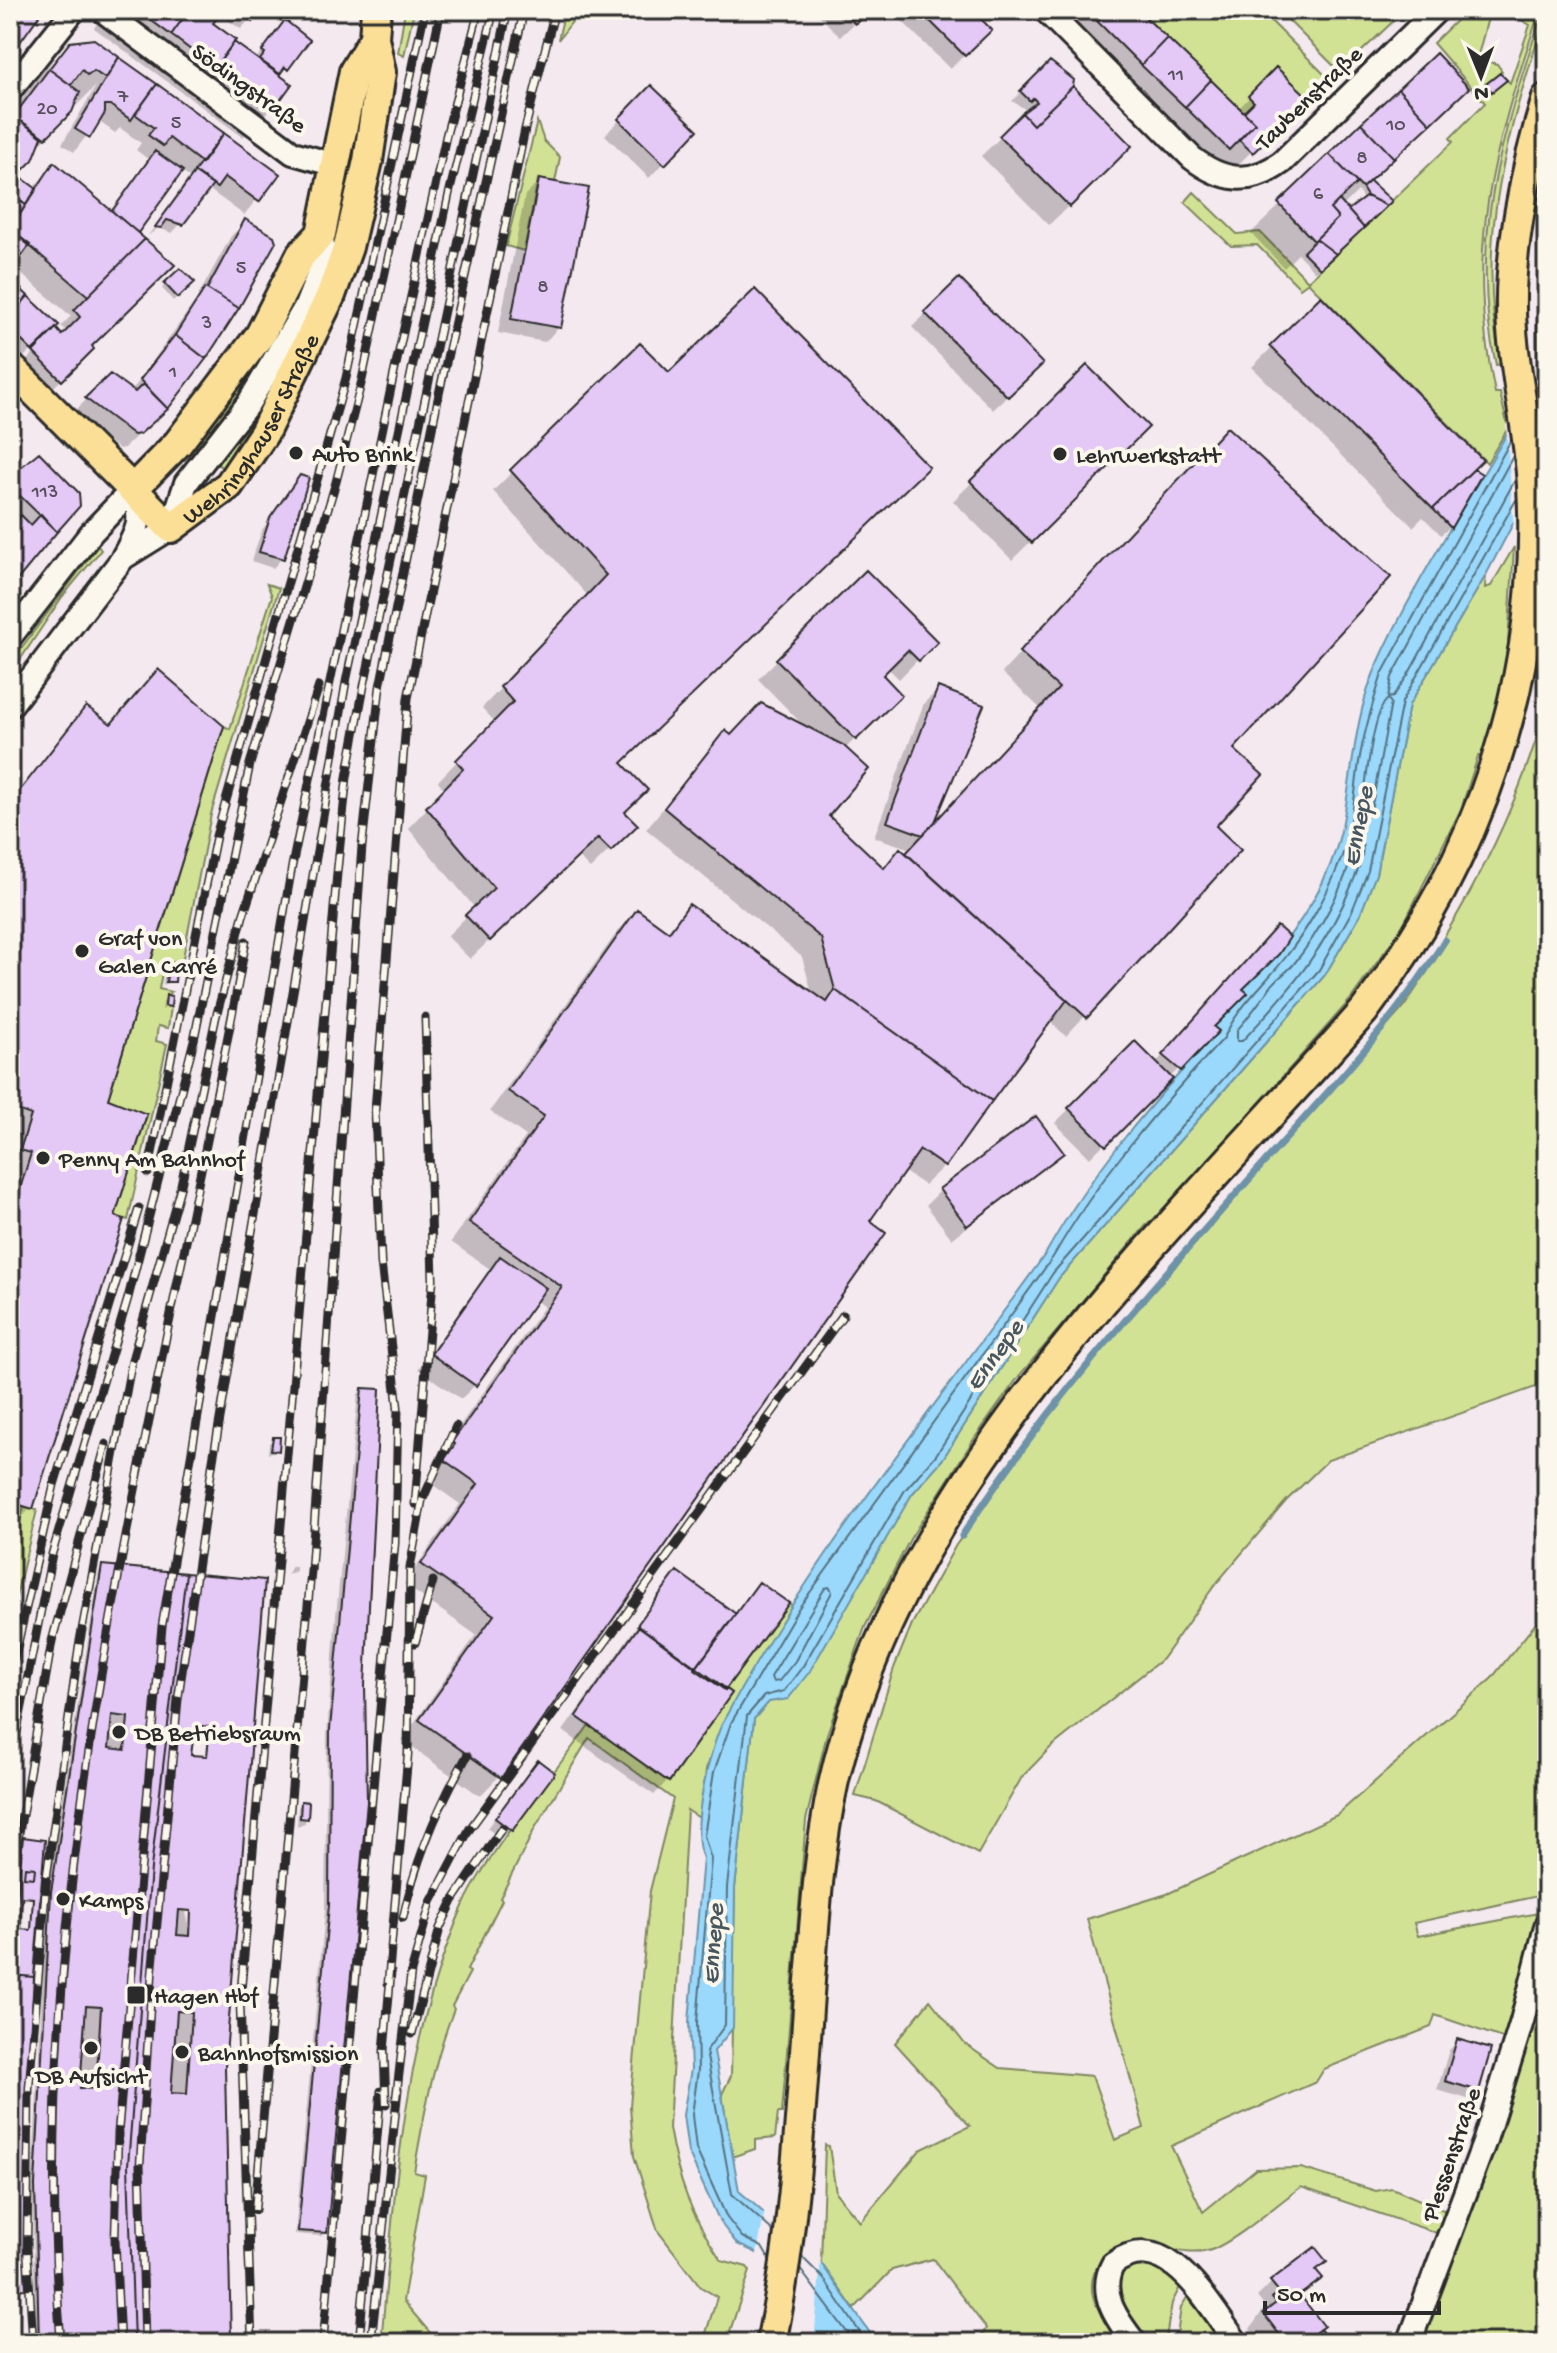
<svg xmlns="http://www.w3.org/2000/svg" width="1557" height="2353" font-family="'Gochi Hand',sans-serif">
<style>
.green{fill:#d2e295;stroke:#7e8660;stroke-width:2}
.water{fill:#9ad9fc;stroke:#6e93a8;stroke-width:2}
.pier{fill:#f4e9ef}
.shadow{fill:#0003;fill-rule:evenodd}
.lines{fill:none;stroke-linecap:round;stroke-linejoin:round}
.shore{stroke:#57717f;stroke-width:2}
.stream{stroke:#6e93a8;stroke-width:7}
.building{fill:#e4c8f6;stroke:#2b2b2b;stroke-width:2;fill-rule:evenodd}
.minor-casing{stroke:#2b2b2b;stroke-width:28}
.major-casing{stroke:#2b2b2b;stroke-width:34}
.minor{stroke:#fbf7ec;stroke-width:22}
.major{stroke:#fbdf96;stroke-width:28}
.rail-casing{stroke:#2b2b2b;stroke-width:9}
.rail{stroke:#fbf7ec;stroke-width:6;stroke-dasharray:18;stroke-linecap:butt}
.poi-dot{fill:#2b2b2b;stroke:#fbf7ec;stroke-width:3}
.labels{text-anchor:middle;stroke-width:8;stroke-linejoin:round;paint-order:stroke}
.number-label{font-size:20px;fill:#59525e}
.street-label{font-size:24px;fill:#2b2b2b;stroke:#fbf7ec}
.poi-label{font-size:24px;fill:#2b2b2b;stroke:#fbf7ec;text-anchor:start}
.water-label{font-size:26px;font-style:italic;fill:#47565f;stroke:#fbf7ec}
</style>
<rect width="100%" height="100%" fill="#f4e9ef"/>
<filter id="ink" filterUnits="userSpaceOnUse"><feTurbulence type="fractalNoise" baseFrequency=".0125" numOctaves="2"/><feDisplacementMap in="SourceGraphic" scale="16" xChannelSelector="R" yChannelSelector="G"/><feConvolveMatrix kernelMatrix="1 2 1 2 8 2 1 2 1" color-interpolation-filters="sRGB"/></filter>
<g filter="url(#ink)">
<path class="green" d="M405,10H414L404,56L398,53Z
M565,10H581L558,40Z
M1138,10H1260L1331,81L1312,101L1276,67L1249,96L1254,102L1244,112Z
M1278,10H1405L1340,72Z
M1467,10H1484L1489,14L1477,59L1497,64L1502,71L1486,84L1492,92L1507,80L1510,83L1530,25L1514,16L1540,10C1493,150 1464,249 1495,393H1500L1508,428L1487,463L1308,282L1300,288L1257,245L1231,246L1185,202L1194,192L1237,234L1260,232L1308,281L1453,142L1450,138L1485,103L1433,43Z
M1543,10L1547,12C1508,130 1474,239 1501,364L1496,365C1467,238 1504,130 1543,10Z
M537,121L544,141L560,157L555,182L538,179L524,251L506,246Z
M1547,282V347L1538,379L1537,321Z
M281,323L255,373L198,448L194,444L244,381Z
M253,416L257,419L224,469L216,463Z
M98,546L101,550L62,597L10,675V663Z
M1514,547L1508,644L1513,646L1483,757L1478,756L1461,809L1401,929L1350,1000L1156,1220L1149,1222L1019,1376L974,1439L910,1539L865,1627L827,1734L806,1820L782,2113H778L775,2138L755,2140V2149L732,2157L722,2094L731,2076L735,1888L754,1719L852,1592L912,1494L942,1460L1059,1278L1325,975L1360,915L1376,874L1409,705L1486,575L1485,588L1491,586Z
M267,584L279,588L211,814L182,963L164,962L159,989L171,992L166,996L165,1006L171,1007L168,1028L158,1026L156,1041L167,1044L128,1220L115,1216L147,1115L108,1099L224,726L230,729L272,596Z
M1547,703V1383L1328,1460L1286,1501L1214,1586L1162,1659L1050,1748L1022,1777L978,1854L876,1801L855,1796L894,1668L912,1624L956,1545L1069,1387L1404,1007L1448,940L1444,937C1488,865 1525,785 1547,703Z
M24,1506L37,1510L10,1621V1562Z
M789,1603L792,1605L724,1720L706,1769L701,1819L687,1810L669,2128C678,2181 691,2215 721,2260L747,2267L750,2271L726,2343H703L717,2297L701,2287L658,2231L634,2156L630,2106L650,1891L673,1799L589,1738L535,1828L500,1898L502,1900L467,1970L470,1972L452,2006L454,2009C433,2063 424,2114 414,2172L425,2175L403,2301L432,2335L425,2343H381C395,2196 402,2041 464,1904C491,1847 551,1778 589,1725L670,1781L732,1693L726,1688Z
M1547,1619V1894L1414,1923L1418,1936L1538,1913L1505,2039L1435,2015L1431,2027L1324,2069L1316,2082L1171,2146L1203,2212L1256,2169L1301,2168L1376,2191L1392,2188L1448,2212L1440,2234L1301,2187C1274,2206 1246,2233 1216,2248C1175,2268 1121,2213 1096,2269C1082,2298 1106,2321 1124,2343H978L986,2328L933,2259L892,2270L854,2309L821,2263L825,2145L829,2146L836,2193L860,2222L920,2150L970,2126L895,2043L930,2000L965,2044L1000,2068L1092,2076L1115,2140L1144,2128L1087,1919L1167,1894L1337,1815L1491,1679L1536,1623Z
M1547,1944V2343H1419Z
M1128,2263L1162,2266L1181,2285L1172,2303L1165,2343H1145L1123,2315L1115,2282Z
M1188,2296L1224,2343H1176L1181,2307Z"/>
<path class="water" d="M1547,361V459L1486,575L1409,705L1376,874L1360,915L1325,975L1059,1278L942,1460L912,1494L810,1671L788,1699L769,1702L754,1719L735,1888L733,2028L714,2051L739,2191L821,2263L877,2343H810L757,2253L737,2244L720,2222L688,2152L683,2115L691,2069L689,2022L703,1858C689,1831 710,1745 725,1718C814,1552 937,1406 1046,1253C1092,1171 1154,1099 1219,1031L1214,1027L1247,993L1243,989C1286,946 1327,892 1341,831C1353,777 1353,721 1375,670C1422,562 1494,466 1547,361Z"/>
<path class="pier" d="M1537,372L1547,434V467L1514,530L1506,425Z
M765,2209L821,2258L814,2343H805L756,2259Z"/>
<path class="shadow" d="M106,10H205L210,24L255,60L285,23L286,68L279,76L272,108L243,137L94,28Z
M233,10H258L241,29L226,19Z
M259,10H283L270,18Z
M814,10H868L840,37Z
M896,10H969L989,30L950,69L894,13Z
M1027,10H1136L1238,109L1276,70L1305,97L1223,180L1209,167L1199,177Z
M71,44L277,174L244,215L211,191L172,233L158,228L148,236L189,177L180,171L135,233L91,350L47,394L20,367L53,334L50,331L22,359L10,348V281L62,337L67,332L61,326L71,316L13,267L10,272V114L41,73ZM96,86L62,144L74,152L98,121L115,133L120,128L141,143L136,150L149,160L109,212L54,165L32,189L15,175L73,104L76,106Z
M1436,55L1368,182L1389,201L1315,272L1298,254L1284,268L1251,233ZM1358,191L1364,201L1348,213L1342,207Z
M1050,63L1129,146L1049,225L981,156L1028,111L1012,101Z
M1500,75V84L1487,95L1483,90Z
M651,87L695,130L649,178L605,135Z
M539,181L559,327L545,342L498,333L525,195Z
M246,222L238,306L166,408L124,448L119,449L72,414L110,376L131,392L196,300L231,236Z
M180,271L192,282L173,301L162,288Z
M959,281L1040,364L993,410L912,327Z
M1321,299L1479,475L1450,527L1441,535L1423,517L1413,527L1252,367Z
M640,346L620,763L623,812L635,825L590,869L577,856L470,959L447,936L475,908L408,828L445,790L438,781L495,722L482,708L588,596L493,491Z
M1087,368L1146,427L1012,560L953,501Z
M1208,449L1231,749L1213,826L1239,850L1066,1036L1049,1021L944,1166L924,1185L903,1171L499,1776L480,1796L402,1740L476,1635L404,1584L460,1504L426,1480L437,1464L434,1462L544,1307L535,1300L475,1385L461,1399L418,1369L490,1269L451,1242L526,1136L490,1111L618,931L637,911L666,932L689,907L812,993L802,957L646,829L725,733L730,738L805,727L758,679L866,572L935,642L899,679L888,668L880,675L899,695L845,749L826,816L882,869L900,851L906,855L911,849L874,837L924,703L939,689L931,827L1041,709L1002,673Z
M10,477L77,494L10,583Z
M301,477L306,479L282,558L273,568L251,561L262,530Z
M86,708L112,1217L31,1508L12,1527L10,803L67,728Z
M1263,943L1240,990L1212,1027L1216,1031L1090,1158L1055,1123L1135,1044L1155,1064Z
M168,971L173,981L163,985L164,975Z
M167,997L169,1006L162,1010L163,1001Z
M1061,1152L952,1239L926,1205L940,1191Z
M362,1390L326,2232L321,2236L295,2234L325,1911L327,1735L336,1615L358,1394Z
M274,1439L277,1450L268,1454L269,1443Z
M292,1566H296V1571L287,1575Z
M103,1567L223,2067L227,2343H36L32,2191L47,1898L99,1571Z
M677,1574L734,1615L759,1585L723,1688L668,1780L654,1795L563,1731L663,1588Z
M529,1772L511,1829L501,1839L487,1828Z
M302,1803L307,1804L305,1823L297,1827L298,1807Z
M23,1839L24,2289L10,2293V1928L19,1843Z
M1458,2041L1477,2090L1468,2099L1437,2090L1449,2050Z
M1315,2271L1320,2278L1299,2297L1327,2343H1261L1250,2329L1265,2307L1257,2297L1272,2282Z"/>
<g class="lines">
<path class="shore" d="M1513,456L1392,677L1388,698L1393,697L1408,675L1515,480
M1388,699L1391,703L1372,805L1370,815L1365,817L1362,813C1365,791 1372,710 1388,699Z
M1362,843C1365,856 1357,872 1352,884C1327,947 1288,993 1242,1041H1237V1030C1249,1017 1257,1005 1267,992C1273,981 1285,974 1293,965C1320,932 1344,886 1356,845Z
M830,1587L832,1592L795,1661L779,1681L773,1682L771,1677L825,1588Z
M773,2231L732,2194L706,2051L725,2025L727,1887L747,1716L764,1696L784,1691L803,1666L905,1490L936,1455L1053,1273L1319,970L1352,911L1368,871L1402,702L1516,500
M802,2257L824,2279L867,2343
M769,2259L762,2247L742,2237L727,2218L696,2149L692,2115L698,2070L697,2022L711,1859L704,1836L714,1772L731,1723L798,1609L1053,1257C1099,1177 1160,1106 1224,1038C1237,1007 1264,985 1285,958C1305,933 1325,899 1337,869C1352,835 1354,798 1359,762C1364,732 1373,702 1382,674L1511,440
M800,2269L855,2343"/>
<path class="stream" d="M962,1536C1049,1401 1155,1285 1262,1165C1327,1093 1394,1023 1445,940"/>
</g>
<path class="building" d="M10,10H43L15,49L10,45Z
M137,10H189L171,35Z
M189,10H209L218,17L213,23L236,40L215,68L171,35Z
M236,10H260L252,22Z
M842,10H870L855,24Z
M919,10H972L992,30L965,56Z
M1085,10H1110L1098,22Z
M1110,10H1138L1167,38L1141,65L1098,22Z
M285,20L310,40L288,70L285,67L280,74L260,60L265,53L262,51Z
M1167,38L1211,80L1185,107L1141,65Z
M94,39L119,57L106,79L94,71L87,75L82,70L71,85L49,69L70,42Z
M234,42L292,84L273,110L215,68Z
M1436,53L1469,88L1431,124L1398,89Z
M119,57L157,84L131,120L110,105H105V113L90,138L75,129Z
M1050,61L1074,80L1073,86L1033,125L1022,113L1037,102L1033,98L1030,101L1020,91Z
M1276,67L1308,97L1253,153L1239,140L1255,123L1244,112L1254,102L1248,96Z
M49,69L80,92L72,112L46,138L14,116Z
M1500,73L1507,80L1492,92L1486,84Z
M1211,80L1255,123L1229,150L1185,107Z
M157,84L224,133L202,163L169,138L163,146L148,135L154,128L135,114Z
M651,85L698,130L665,165L618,119Z
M1073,86L1132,146L1070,207L999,136L1022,113L1033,125Z
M1398,89L1431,124L1394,158L1361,123Z
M14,116L42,137L33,160L18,175L37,189L26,205L10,193V121Z
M1361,123L1394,158L1362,188L1329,154Z
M224,133L280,174L259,202L225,177L217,188L194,172Z
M155,151L183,171L138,233L112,211Z
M1329,154L1357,183L1330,209L1338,218L1314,241L1278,203Z
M54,162L145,239L88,296L10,229Z
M195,172L213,185L183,225L167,220L161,228L155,227Z
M539,179L589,188L561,328L511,319Z
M1370,181L1392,201L1387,206L1367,196L1362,188Z
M10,193L26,205L17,219L10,214Z
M1367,196L1387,206L1364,228L1348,210Z
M1339,200L1364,228L1336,254L1316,239L1338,218L1330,209Z
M245,219L274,236L276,242L239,308L207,289Z
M10,229L30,245L10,272Z
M145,239L175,265L92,346L94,349L62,381L33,352L56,328L62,335L80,317L74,310Z
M1316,239L1336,254L1320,269L1303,252Z
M180,268L195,282L178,298L164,283Z
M10,278L28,296L10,317Z
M959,278L1043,364L1008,397L924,312Z
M205,288L239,308L206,359L175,335Z
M755,289L929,467L622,763L648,790L625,812L638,825L611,851L598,838L490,941L465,915L494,888L426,807L463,769L456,760L513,702L500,687L606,575L510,470L640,343L669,372Z
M28,296L59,325L32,351L10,329V317Z
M1321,296L1483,460L1433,509L1270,346Z
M175,335L206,359L168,409L140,380Z
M1087,365L1149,427L1032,543L970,481Z
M110,374L135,392L143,384L168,409L140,434L134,435L85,398Z
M1227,427L1391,577L1234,749L1263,775L1216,826L1241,850L1087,1018L906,853L1059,688L1019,652Z
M39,452L79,493L80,506L57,532L10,486V476Z
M10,459L19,469L10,476Z
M1474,469L1482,474L1451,528L1433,509Z
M300,475L309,478L284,559L259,552L270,518Z
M41,514L57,532L10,589V526L21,515L31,525Z
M866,570L938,642L919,661L908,650L883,675L902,695L856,740L776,659Z
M158,669L224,726L108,1099L147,1114L115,1216L124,1219L33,1509L10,1502V1221L31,1153L20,1150L31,1115L10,1107V803L86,706L111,724Z
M938,687L984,705L935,822L923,835L887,822Z
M761,703L843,745L869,769L829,816L884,868L900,848L1067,1000L992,1101L835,990L821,938L664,808L725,730L731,735Z
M689,904L827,1002L835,990L992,1101L945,1167L920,1150L870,1221L886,1233L501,1778L419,1720L494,1615L421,1564L478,1484L444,1460L455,1444L452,1442L562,1287L469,1222L544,1116L508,1091L637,909L669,932Z
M1277,926L1290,937L1279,954L1243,989L1248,993L1214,1027L1219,1031L1181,1071L1162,1055Z
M168,969L176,970L175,982H166Z
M166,995L172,996L171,1007L165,1006Z
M1135,1041L1173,1079L1106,1146L1068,1108Z
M1036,1116L1064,1153L967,1226L939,1189Z
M500,1256L546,1288L476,1386L431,1354Z
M362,1388L380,1389L365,1685L367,1802L327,2233L298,2231L329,1905L330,1729Z
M273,1437H280L279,1451L271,1450Z
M10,1534L16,1536L10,1562Z
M102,1565L186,1573L151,1868L128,2165L134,2343H39L35,2185L51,1892Z
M677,1571L736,1614L696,1668L637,1625Z
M186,1573L265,1580L225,2067L231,2342L134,2343L128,2165L151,1868Z
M759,1582L789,1603L725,1690L695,1669Z
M639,1626L732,1693L669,1782L576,1716Z
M112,1715L128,1717L125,1750L109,1748Z
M195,1725L210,1727L207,1756L191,1755Z
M538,1760L555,1773L512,1831L495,1818Z
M301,1801L309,1802L308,1819L300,1818Z
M23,1837L45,1840L34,1977L10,1975ZM25,1867L35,1868L34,1878L24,1877Z
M25,1867L35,1868L34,1878L24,1877Z
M22,1897L33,1898L31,1930L20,1929Z
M179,1910L191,1911L190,1936L177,1935Z
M10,1975L34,1977L25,2127L26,2289L10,2290Z
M86,2006L101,2007L96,2089L80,2088Z
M177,2011L192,2012L187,2094L171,2093Z
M1457,2039L1491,2049L1479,2091L1445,2081Z
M1315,2247L1327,2262L1316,2270L1323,2278L1300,2295L1324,2326L1302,2343H1286L1263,2313L1276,2303L1272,2298L1279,2292L1270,2281Z
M1320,2329L1330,2343H1302Z"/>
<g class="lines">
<defs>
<path id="minor" d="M102,10L293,153L335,165
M1045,10L1192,158C1222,181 1250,186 1282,162L1437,10
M10,90L74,10
M10,637L92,532L132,490C144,520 138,530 123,557
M10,706L123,558L171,528L186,483L248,404L306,306L325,258L321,234
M1135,2343C1117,2320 1097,2293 1113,2264C1167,2224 1209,2306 1237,2343
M1409,2343L1484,2143L1522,2021L1547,1923"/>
<g id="major">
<path id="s1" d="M10,367L171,528L229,485L264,433L331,295L348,247L368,161L381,72L374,38L376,10"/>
<path d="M132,490L178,443L260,335L301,255L321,234L354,71L374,38"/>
<path d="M771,2343C796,2224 801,2102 810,1981C815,1915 819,1849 833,1785C902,1476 1163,1240 1364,1011C1479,860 1543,676 1532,486C1529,433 1516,382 1512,330C1506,260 1526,165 1547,98"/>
</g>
</defs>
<use href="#minor" class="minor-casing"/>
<use href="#major" class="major-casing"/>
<use href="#minor" class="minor"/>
<use href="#major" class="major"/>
<defs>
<path id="rail" d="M148,1173L216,836L346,378L425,10
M415,1504L433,1280L425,1017
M415,1643L433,1581
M10,1678L54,1485L139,1208
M10,1767L52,1554L128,1298L194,1040L250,764L336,482L362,380L441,10
M10,1885L52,1641L106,1444
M403,1918C416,1859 437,1808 467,1756
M388,1983L408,1754L410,1568L422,1501L456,1426
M412,2034L440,1928L453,1901L502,1828
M396,2099L411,1972L431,1902L469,1830L843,1315
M386,2104L384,2051L391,1972
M255,2210L311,1571L362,846L380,687L439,394L524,10
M33,2343L27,2248L29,2088L47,1874L79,1646L132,1360L181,1185L216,1017L243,916L319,686
M61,2343C22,1867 162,1405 246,941
M120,2343L115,2240L118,2133L162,1626L292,866L392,383L446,136L479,10
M145,2343L140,2165L152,1976L178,1699L213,1460L346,682L449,194L494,10
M252,2343L240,2002L337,873L347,777L364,686L508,10
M323,2343L395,1543L398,1407L381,1263L375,1110L408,698L525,129L555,10
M359,2343L381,2091
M371,2343L398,2089"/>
</defs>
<use href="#rail" class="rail-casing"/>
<use href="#rail" class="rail"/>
</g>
</g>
<g class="poi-dot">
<circle cx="296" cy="453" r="8"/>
<circle cx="1060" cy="454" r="8"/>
<circle cx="82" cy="951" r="8"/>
<circle cx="43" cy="1158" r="8"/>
<circle cx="119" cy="1732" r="8"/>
<circle cx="63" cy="1899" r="8"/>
<rect x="126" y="1985" width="20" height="20" rx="4"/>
<circle cx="91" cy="2048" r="8"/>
<circle cx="182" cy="2052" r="8"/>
</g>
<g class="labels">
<g class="number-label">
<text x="1176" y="80">11</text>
<text x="123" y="102">7</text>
<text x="47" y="114">20</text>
<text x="176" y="128">5</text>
<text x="1396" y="130">10</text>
<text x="1362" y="163">8</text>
<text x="1318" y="199">6</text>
<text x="241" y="273">5</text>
<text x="543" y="292">8</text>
<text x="207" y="328">3</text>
<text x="173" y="377">1</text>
<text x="45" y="497">113</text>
</g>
<g class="street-label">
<text transform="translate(250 87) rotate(36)" y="8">Södingstraße</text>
<text transform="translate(1308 97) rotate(-44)" y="8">Taubenstraße</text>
<text dy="8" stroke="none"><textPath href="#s1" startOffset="358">Wehringhauser Straße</textPath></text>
<text transform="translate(1450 2154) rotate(-71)" y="8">Plessenstraße</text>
</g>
<g class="poi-label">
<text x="312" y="461">Auto Brink</text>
<text x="1076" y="462">Lehrwerkstatt</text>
<text x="98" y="945">Graf von<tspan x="98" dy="28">Galen Carré</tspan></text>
<text x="59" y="1166">Penny Am Bahnhof</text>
<text x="135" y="1740">DB Betriebsraum</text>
<text x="79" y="1907">Kamps</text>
<text x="154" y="2003">Hagen Hbf</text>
<text x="198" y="2060">Bahnhofsmission</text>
<text x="91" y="2083" text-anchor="middle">DB Aufsicht</text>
</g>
<g class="water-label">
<text transform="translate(1356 826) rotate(-79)" y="9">Ennepe</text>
<text transform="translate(993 1354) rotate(-54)" y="9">Ennepe</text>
<text transform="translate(711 1944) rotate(-86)" y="9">Ennepe</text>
</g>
</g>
<rect width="1557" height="2353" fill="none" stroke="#fbf7ec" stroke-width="40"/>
<rect x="20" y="20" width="1517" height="2313" fill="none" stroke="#2b2b2b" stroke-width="3" filter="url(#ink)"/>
<g transform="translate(1481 76) rotate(179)" stroke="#fbf7ec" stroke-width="6" paint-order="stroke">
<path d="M0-6L14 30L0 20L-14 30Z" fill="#2b2b2b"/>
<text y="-12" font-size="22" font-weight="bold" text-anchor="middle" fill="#2b2b2b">N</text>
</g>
<path d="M1265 2301v12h174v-12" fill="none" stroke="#2b2b2b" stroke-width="4"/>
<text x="1277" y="2301" font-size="24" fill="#2b2b2b" stroke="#fbf7ec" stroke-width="6" paint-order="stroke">50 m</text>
</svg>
